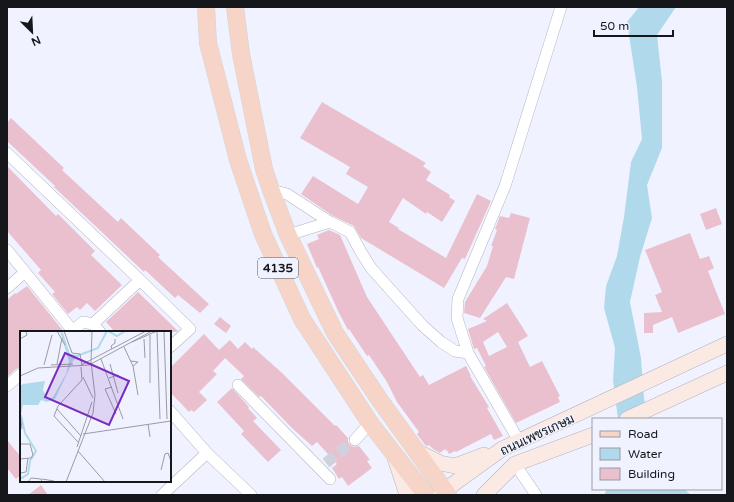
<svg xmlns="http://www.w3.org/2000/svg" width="734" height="502" font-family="'Varela Round',Sarabun,sans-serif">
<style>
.water{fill:#b0daec}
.building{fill:#eac0ce;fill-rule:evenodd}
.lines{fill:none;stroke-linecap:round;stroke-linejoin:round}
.street-tunnel{stroke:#cfd2dd;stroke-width:11;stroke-dasharray:11 5.5;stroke-linecap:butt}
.street-casing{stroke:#b3b5c0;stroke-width:12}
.secondary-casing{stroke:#b3b5c0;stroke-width:16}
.primary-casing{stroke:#d5d5d6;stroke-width:18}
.street{stroke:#fff;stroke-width:11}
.secondary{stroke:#fbe9e4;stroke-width:15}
.primary{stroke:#f7d4c8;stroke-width:17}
.labels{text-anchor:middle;stroke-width:3;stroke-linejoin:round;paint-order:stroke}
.shield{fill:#f0f3ff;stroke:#57595f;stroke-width:1}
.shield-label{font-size:12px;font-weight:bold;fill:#16171b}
.street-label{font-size:13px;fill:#16171b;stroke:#f0f3ff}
.inset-river{fill:none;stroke:#b0daec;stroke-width:2}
.inset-road{fill:none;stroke:#999ba4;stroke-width:1}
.view{fill:#7b2cbf;fill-opacity:0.15;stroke:#7b2cbf;stroke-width:2}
.inset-edge{fill:none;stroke:#16171b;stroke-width:2}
</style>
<rect width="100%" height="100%" fill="#f0f3ff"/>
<path class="water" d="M639,7H676L657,35L662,81V148L647,185L652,218L640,257L630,302L641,358L644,398L648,419H618L613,380L615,348L604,308L606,286L617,256L624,217L631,162L642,139L637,87L627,22Z
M607,489H684L691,495H604Z"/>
<path class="building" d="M322,102L426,163L423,166L431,172L426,180L450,195L449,197L455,201L442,222L427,212L426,214L403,198L389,222L399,228L398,229L446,258L477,194L491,201L465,259L462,258L444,288L361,238L354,226L333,216L301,194L313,176L358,204L368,187L346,174L350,167L300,138Z
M11,118L64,168L62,170L118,222L121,218L160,255L158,257L209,304L200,313L178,295L175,298L145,270L144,272L54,187L55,186L7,141V123Z
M7,166L56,216L58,214L95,251L91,255L122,285L95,311L87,303L80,310L77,307L68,314L52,294L55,292L38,273L41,270L7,231Z
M716,208L722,224L706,230L700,214Z
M511,213L530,218L514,279L506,277L480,318L464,313L465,302L487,266L493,246H491L497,230L495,229L500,216L509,218Z
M329,230L340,235L367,297L420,377L423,375L429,385L466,366L471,376H470L489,407L487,408L503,436L494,440L491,434L456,452L455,451L449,454L447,450L446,451L445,449L440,453L433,449L429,445L427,446L425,445L417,434L419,432L397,402L387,382L369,355L367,356L349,329L348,330L339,313L318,267L317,268L307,244L319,239L317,235Z
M690,233L700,259L709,256L714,268L708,271L725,314L678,333L672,317L653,325V333H644V313L662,312L655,295L662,292L645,250Z
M27,286L64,332H21V367L16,369L7,377V300L15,293L16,294Z
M138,292L178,331L176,332H115L106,322Z
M507,303L528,336L518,342L530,367L542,361L560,396L558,397L560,402L516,423L484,367L486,366L477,348L474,349L468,329L487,321L483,319ZM498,332L507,347L489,356L483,342Z
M220,317L231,326L226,333L214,324Z
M204,334L219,350L230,340L238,349L245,342L252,349L253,347L281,372L335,426L336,425L348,438V442L350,445L354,447L359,446L370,460L367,461L372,468L348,486L342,477L339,479L332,468L337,464L317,442L312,446L292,428L261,396L259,397L241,379L244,376L225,358L213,371L217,374L199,392L207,400L194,412L191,410L189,412L170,392V368Z
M232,388L249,407L248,408L257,418L253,421L281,450L268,462L241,434L244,431L217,402Z
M7,440L21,457V475L16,479L7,468Z
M41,485L48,495H28Z"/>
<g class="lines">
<path class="street-tunnel" d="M326,463L355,440"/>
<defs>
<path id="street" d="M7,153L140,280L190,329L170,347
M271,190L287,194L330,222L350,232L361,252L371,268L422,325L441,342L455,351L468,353
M288,235L330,222
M7,250L73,331
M7,288L25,272
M93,324L140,280
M71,332L83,322L93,324L100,332
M238,385L330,479
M7,386L21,374
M170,411L207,453L251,495
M355,440L370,423
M519,441L468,353L457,318L458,299L505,186L561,7
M515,464L536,495
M162,495L207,453"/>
<path id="secondary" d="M627,419L727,373
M418,452L440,463L455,466L484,455
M395,458L407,495
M441,495L445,490L502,449L727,344
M484,495L515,464L593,435"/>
<path id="primary" d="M206,7L208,43L238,160L263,234L302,319L370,423L426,495
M235,7L241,54L264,169L271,190L288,235L335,333L379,399L448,495"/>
</defs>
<use href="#street" class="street-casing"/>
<use href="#secondary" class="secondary-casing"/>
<use href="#primary" class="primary-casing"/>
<use href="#street" class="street"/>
<use href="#secondary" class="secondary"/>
<use href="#primary" class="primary"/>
</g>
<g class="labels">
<rect class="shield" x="258" y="258" width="40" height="20" rx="3"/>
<g class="shield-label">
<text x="278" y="272">4135</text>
</g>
<g class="street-label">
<text transform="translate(537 434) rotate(-25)" y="5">ถนนเพชรเกษม</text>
</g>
</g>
<g transform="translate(20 331)">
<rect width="151" height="151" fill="#f0f3ff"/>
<path d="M40,0L43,2L50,23L57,24L58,26L53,30L35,68L27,71L21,69L18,74H3L1,83L0,55L3,53L25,50L23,59L28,69L33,66L46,43L49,31Z" fill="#b0daec"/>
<path class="inset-river" d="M88,0L97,5L105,0M57,25L78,17L87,0M0,146L2,147L8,143L10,130L16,120L5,102L1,84"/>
<path class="inset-road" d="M37,0L45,14M44,0L52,22L60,23L62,34M137,0L140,88M144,0L147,88M130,4V52M0,8L7,4L6,0M124,8L125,27M112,11L137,0M104,16L113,35L118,64M92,18L91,15L95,12V8M81,28L103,88M111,30L118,31L113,35M37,33L42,7M90,33L98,62M24,34L32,4M31,34L53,33M61,34L126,0M0,45L18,37L69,34L132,0M63,46L73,67M89,47L98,44L100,47M92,56L85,58L96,83M37,78L61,105M0,81L2,98M128,93L130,106M63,103L151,90M58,111L34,85L38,75L62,49L61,36M0,113H10L13,124L11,127L0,128M57,116L72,71M58,120L85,151M141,139L145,123L148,122L151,130M0,142L6,141L8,127M22,148L34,150M8,151L11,147L21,148L22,151M46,151L73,82L75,64L71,31L72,0"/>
<path class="view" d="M45,22L109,50L89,94L25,66Z"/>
<rect width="151" height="151" class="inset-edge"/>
</g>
<rect width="734" height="502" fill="none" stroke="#16171b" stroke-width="16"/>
<rect x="592" y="418" width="130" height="72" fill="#f0f3ff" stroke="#999ba4"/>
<rect x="600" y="431" width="20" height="6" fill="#f7d4c8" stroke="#999ba4"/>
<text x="628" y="438" font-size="12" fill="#16171b">Road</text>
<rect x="600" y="448" width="20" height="12" fill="#b0daec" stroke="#999ba4"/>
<text x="628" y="458" font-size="12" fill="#16171b">Water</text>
<rect x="600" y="468" width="20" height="12" fill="#eac0ce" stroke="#999ba4"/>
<text x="628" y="478" font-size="12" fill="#16171b">Building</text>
<g transform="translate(32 32) rotate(156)" stroke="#f0f3ff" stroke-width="3" paint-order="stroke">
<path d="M0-3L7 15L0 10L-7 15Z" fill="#16171b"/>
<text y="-6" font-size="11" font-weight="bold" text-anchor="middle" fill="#16171b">N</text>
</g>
<path d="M594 30v6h79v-6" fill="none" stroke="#16171b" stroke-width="2"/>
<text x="600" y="30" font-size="12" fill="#16171b" stroke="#f0f3ff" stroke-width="3" paint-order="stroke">50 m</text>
</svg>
